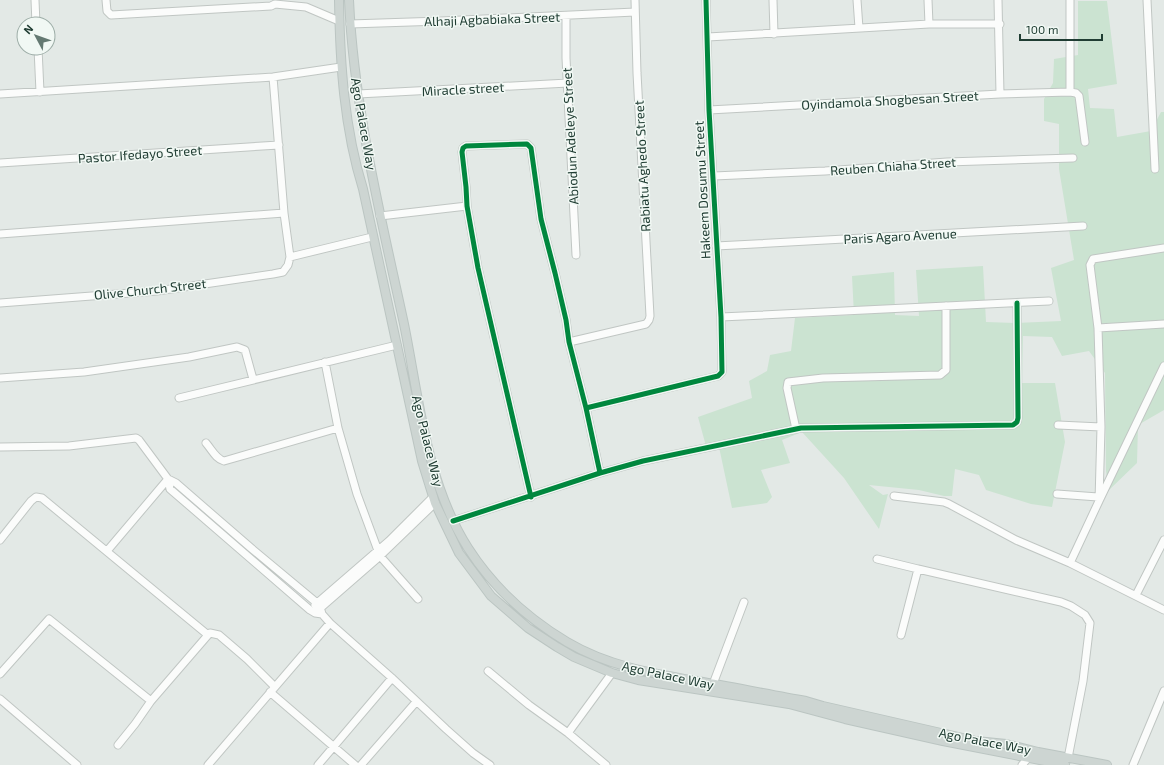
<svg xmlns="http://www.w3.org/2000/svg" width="1164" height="765" font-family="'Exo 2',sans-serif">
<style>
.green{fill:#cbe3d1}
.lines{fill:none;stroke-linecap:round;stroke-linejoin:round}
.minor-casing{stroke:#c0c6c3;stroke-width:9}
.major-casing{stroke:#bbc5c2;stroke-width:10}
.minor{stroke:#fbfcfb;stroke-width:7}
.major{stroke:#cdd5d2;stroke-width:8}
.cycleway-casing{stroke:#f1f8f4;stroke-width:8}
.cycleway{stroke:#00873e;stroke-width:5}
.labels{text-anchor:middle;stroke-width:3;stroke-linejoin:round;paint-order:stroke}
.street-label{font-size:13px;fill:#203d33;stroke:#f1f8f4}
</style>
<rect width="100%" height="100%" fill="#e3e9e6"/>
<path class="green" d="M1078,1H1107L1117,84L1088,89L1090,108L1114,109L1117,137L1151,131L1161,112H1164V410L1138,425L1137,463L1109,490L1106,471L1105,373L1089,351L1062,356L1052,337L1023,336L1022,383H1055L1065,442L1052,507L1031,504L986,490L979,475L955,469L952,496H944L919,490L869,485L883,495L888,494L879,529L844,478L802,432L782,440L790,463L761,470L772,497L767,503L732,508L719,447L706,446L698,417L752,398L749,381L767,371L770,355L791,351L795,318L854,315L852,276L894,272L895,315L919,316L916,270L983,266L986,322L1015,323L1061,321L1051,268L1074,260L1059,169V124L1044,121V99L1053,83L1054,59L1078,55Z"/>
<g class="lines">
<defs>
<path id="minor" d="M35,0L36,24
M106,0L107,11L111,15L271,6L275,4L306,7L339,21
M773,0L774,34
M857,0L859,28
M928,0L929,24
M998,0L1000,94
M1070,0V92
M1147,0L1155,169
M566,16V58L576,255
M350,24L441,21L635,12
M708,37L929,24H1000
M38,48L40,92
M0,94L273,77L341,67
M358,94L568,83
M709,110L1000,94L1070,92L1076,93L1079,96L1085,142
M0,163L279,145
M714,176L825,171L947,162L1073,158
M380,216L467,206
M0,234L284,213
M716,246L1083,226
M290,257L372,237
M0,303L157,291L273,274L283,272L288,265L290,257L284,213L273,77
M721,317L1049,301
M1098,328L1164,324
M569,342L646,324L649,320L650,316L637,73L635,0
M325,362L338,428L357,494L380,556L418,599
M0,378L84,372L189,357L237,347L245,350L253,379
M179,398L397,345
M586,408L718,376L722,372L721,317L709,110L706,0
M1058,425L1101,427
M796,429L787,388L788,382L823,378L940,375L946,370V306
M206,443C212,450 216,459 224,461L338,428
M0,447L69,446L136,438L139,440L168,479L170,489L310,610L315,613L322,614
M168,479L176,483L251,548L317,603L320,607L322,614L330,623L208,765
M1057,494L1098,497
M894,496L944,502L949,504L1016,540L1070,563L1164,610
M531,497L478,268L467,206L466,187L462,152L463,148L466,146L527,144L531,148L541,219L555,273L566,320L569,342L586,408L600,473
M1099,501L1164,366
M453,521L600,473L643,461L801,428L1013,425L1017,422L1018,418L1017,303
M0,540L31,501L36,497L42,498L208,635L210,633L219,635L247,659L274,686
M107,551L168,479
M877,559L918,569L901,635
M1070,563L1099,501L1101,427L1098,328L1090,265L1093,259L1164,248
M918,569L1061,602L1071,606L1085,615L1090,623L1083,681L1068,758
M1136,595L1164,540
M315,605L389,541L433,497
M318,610L380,556L435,503
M330,623L392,678L446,729L473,753L490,765
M488,671L529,705L568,733L606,765
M0,674L49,619L151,701
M713,684L744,602
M270,692L355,765
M0,699L77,765
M568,733L612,673
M118,745L135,724L151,701L208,635
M318,765L392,678
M361,765L416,702
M1022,765L1028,758
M1133,765L1164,691"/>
<path id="major" d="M339,0C340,63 344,128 363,189L422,461L435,503L459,553L491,596L528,628L557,647L574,657L612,673L638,680L789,704L845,719L943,741L1065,765
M349,0C354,110 381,217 404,324C419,398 426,482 468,548C493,587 527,618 567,642C609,667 656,674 703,682C738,688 772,695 806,701L823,706L976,741L1006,744L1038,752L1107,765"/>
</defs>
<use href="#minor" class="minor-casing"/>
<use href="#major" class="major-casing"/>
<use href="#minor" class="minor"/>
<use href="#major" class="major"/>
<defs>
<path id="cycleway" d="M586,408L718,376L722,372L721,317L709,110L706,0
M531,497L478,268L467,206L466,187L462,152L463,148L466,146L527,144L531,148L541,219L555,273L566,320L569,342L586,408L600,473
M453,521L600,473L643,461L801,428L1013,425L1017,422L1018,418L1017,303"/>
</defs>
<use href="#cycleway" class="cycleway-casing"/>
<use href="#cycleway" class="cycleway"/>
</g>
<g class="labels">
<g class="street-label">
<text transform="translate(492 19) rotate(-2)" y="5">Alhaji Agbabiaka Street</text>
<text transform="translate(463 89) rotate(-3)" y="5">Miracle street</text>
<text transform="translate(890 100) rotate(-3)" y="5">Oyindamola Shogbesan Street</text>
<text transform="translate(364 124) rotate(80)" y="5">Ago Palace Way</text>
<text transform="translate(570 136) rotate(-93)" y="5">Abiodun Adeleye Street</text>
<text transform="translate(140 154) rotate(-4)" y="5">Pastor Ifedayo Street</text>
<text transform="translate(642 166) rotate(-93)" y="5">Rabiatu Aghedo Street</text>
<text transform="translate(893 166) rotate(-4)" y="5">Reuben Chiaha Street</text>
<text transform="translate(702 190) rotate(-93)" y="5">Hakeem Dosumu Street</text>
<text transform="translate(900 236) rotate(-3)" y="5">Paris Agaro Avenue</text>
<text transform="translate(150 289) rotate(-6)" y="5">Olive Church Street</text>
<text transform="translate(428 441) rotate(76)" y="5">Ago Palace Way</text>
<text transform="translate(668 675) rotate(12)" y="5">Ago Palace Way</text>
<text transform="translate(985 741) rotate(11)" y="5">Ago Palace Way</text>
</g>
</g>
<g transform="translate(36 36) rotate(311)"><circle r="19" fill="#f1f8f4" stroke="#9dada7"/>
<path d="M0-3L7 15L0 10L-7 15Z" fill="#647972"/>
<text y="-6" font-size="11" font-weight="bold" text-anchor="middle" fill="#203d33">N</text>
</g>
<path d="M1020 34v6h82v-6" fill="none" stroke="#203d33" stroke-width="2"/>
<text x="1026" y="34" font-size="12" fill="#203d33" stroke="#f1f8f4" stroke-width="3" paint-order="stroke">100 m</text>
</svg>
